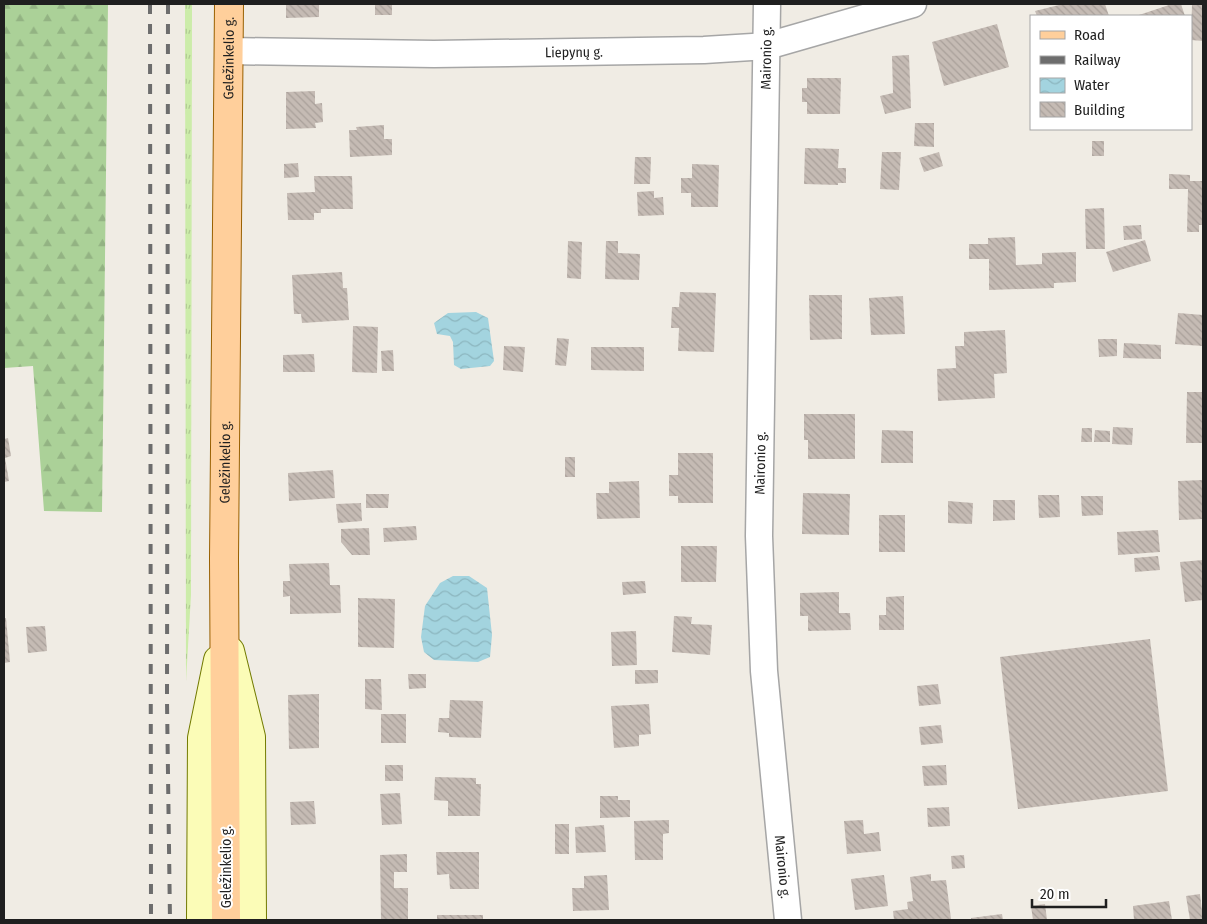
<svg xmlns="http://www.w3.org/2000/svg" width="1207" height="924" font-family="'Fira Sans Condensed',sans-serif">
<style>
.grass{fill:url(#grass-tufts)}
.forest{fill:url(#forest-firs)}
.water{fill:url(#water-waves)}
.building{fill:url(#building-back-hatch)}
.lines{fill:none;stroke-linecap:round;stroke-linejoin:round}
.street-casing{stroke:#a6a6a6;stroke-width:29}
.secondary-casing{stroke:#727a01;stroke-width:30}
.primary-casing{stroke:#996000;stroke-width:30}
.street{stroke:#fff;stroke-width:26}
.secondary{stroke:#fbfcb7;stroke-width:28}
.primary{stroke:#ffcf9b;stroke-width:28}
.rail{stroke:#6d6d6d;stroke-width:4;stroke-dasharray:10 10;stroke-linecap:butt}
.labels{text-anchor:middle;stroke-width:4;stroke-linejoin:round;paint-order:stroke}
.street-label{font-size:14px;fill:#1f1f1f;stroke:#fff}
</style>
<defs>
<pattern id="grass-tufts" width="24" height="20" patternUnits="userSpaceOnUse" patternTransform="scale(1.25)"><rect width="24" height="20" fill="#cceca9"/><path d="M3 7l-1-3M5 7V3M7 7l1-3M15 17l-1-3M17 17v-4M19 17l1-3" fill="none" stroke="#afca91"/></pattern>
<pattern id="forest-firs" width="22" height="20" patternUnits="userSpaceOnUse" patternTransform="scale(1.25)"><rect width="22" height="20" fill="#abd198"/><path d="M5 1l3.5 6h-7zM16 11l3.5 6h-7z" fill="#93b383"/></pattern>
<pattern id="water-waves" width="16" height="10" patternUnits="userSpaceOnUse" patternTransform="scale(1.25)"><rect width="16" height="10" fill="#a3d4df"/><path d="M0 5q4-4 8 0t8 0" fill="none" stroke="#8cb6bf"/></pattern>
<pattern id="building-back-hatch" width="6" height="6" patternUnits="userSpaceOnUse" patternTransform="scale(1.25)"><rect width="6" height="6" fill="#c5bbb4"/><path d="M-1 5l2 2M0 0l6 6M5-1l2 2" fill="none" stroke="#a9a09a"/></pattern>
</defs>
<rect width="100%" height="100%" fill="#f0ece4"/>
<path class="grass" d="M185,4H192L191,595L186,681Z"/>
<path class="forest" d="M4,4H108L102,512L44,511L33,366L4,368Z"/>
<path class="water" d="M476,312L488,318L494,361L490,366L461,369L454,365L453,342L450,336L437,334L434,323L448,313Z
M453,576H469L487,588L492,635L490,657L478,662L434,660L424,652L421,637L425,606L440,583Z"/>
<path class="building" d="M286,4H319V17L286,18Z
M375,4H392V15H375Z
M1063,4H1105L1109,16H1037L1035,11Z
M1172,4H1181L1185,16H1136Z
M1192,4H1203V41L1191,40Z
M997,24L1009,67L944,86L932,42Z
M909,55L911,108L885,114L880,96L893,93L892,56Z
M807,78H841L840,114H807V102H802V88H807Z
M315,91V104L322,103L323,122L315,123L316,128L286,129V92Z
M915,123H934V147L914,146Z
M384,125V139H392V155L350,157L349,130H357L356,127Z
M1092,141H1104V156H1092Z
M805,148L839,149L838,168H846V183H838V185L804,184Z
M882,152H901L899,190L880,189Z
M939,152L943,166L924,172L919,158Z
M635,157H651L650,184H634Z
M298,163L299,177L284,178V164Z
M692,164L719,165L718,207H691V193H681V178H692Z
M1169,174L1190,175V181H1203V225H1199V232H1187L1188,189H1169Z
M314,176H352L353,209H321V213H314V220H288L287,193L315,192Z
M654,191V198L663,197L664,215L638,216L637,192Z
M1104,208L1105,249H1086L1085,209Z
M1141,225L1142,239L1124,240L1123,226Z
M1015,237L1016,265L1042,264V253L1076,252V282L1054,283V288L989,290V259H969V244H988V238Z
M1145,240L1151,261L1113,272L1106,252Z
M568,241L582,242L581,279L567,278Z
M606,241H618V253L640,254L639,280L605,279Z
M342,272L343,288H347L349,320L302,323L301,314H294L292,275Z
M680,292L716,293L714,352L678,351L679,328H671L672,307H679Z
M809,295H842V339L810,340Z
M903,296L905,334L871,335L869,298Z
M1178,313L1203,315V346L1175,344Z
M353,326L378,327L377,373L352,372Z
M1005,330L1007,373L994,374L995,398L938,401L937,369L956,368L955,346H964V332Z
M557,338L569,339L566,366L555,365Z
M1098,339H1117V356L1099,357Z
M1124,343L1161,345V359L1123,358Z
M504,346L525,347L523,372L503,370Z
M591,347H644V371L591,370Z
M393,350L394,371H382L381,351Z
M314,354L315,372H283V355Z
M1187,392H1203V443H1186Z
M804,414H855V459H808V440H804Z
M1113,427L1133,428L1132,445L1112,444Z
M1082,428H1092V442H1081Z
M882,430L913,431V463H881Z
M1095,430L1110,431V442H1094Z
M8,438L11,456L5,458L9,481L4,482V439Z
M678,453H713V503H678V496H669V475H678Z
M565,457H575V477H565Z
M333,470L335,498L289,501L288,473Z
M1203,480V519L1179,520L1178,481Z
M639,481L640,518L597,519L596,493H609V482Z
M803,493L850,494L849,535L802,534Z
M366,494H389L388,508H366Z
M1038,495H1059L1060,517L1039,518Z
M1081,496H1103V515L1082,516Z
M993,500H1015V520L993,521Z
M948,501L973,503L972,524L948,523Z
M361,503L362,521L338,523L336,504Z
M879,515H905V552H879Z
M416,526L417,540L384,542L383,528Z
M369,528L370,555H352L341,542V529Z
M1158,530L1160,552L1118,555L1117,532Z
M681,546H717L716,582H681Z
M1158,556L1160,570L1135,572L1134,558Z
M1203,560V600L1185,602L1180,562Z
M329,563L330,585H340L341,613L290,614V596L283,597V581H290L289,564Z
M645,581L646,593L623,595L622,582Z
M839,592V613H850L851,630L808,631V616H800V593Z
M904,596V630H879V615H886V597Z
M358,598L395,599L394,648L358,647Z
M674,616L692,617L691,624L712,625L710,655L672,652Z
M4,618H6L10,662L4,663Z
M45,626L47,651L28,653L26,627Z
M636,631L637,665L612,666L611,632Z
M1150,639L1168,791L1018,809L1000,657Z
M635,670H658V683L635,684Z
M408,674H426V688L409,689Z
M365,679H381L382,710L365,709Z
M938,684L941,704L919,706L917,686Z
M319,694V748L289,749L288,695Z
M450,700L483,701L481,738L449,737V733L438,732L439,718H449Z
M649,704L651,734L639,735V746L614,748L611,706Z
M381,714H406V743H381Z
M941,725L943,743L921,745L919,727Z
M385,765H403V781H385Z
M946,765L947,785L924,786L922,766Z
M435,777L476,778V784H481L480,816H448V801L434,800Z
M400,793L402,824L382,825L380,794Z
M600,796H618V800H630V817L600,818Z
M314,801L316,824L291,825L290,802Z
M949,807L950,826L928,827L927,808Z
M669,820V833L663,834V860H635L634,821Z
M863,820L864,834L879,832L881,851L847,854L844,821Z
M555,824H569V854H555Z
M604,825L606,852L576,853L575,827Z
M436,852H479V889H450L449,874L437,875Z
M407,854V872H394V888H408V920H381L380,855Z
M964,855L965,868L952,869L951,856Z
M931,874V881L946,880L951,919L894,920L893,911L908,909L907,902L913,901L910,877Z
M607,875L609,910L573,911L572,888H584V876Z
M884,875L888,906L855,910L851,879Z
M1200,894L1203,920H1190L1186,896Z
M1169,901L1172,920H1134L1133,906Z
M1045,904L1047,920H1033L1031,906Z
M1002,914L1003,920H971V918Z
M437,915H483V920H437Z"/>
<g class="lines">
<defs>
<g id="street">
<path id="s1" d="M767,4L759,536L764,671L788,920"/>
<path id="s2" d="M229,51L434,54L704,50L767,46L913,4"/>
</g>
<path id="secondary" d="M230,651L251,737L252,920
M201,920L202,738L218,660"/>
<g id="primary">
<path id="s3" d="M226,920L224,559L229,4"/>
</g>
</defs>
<use href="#street" class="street-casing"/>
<use href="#secondary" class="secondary-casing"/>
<use href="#primary" class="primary-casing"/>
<use href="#street" class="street"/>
<use href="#secondary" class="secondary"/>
<use href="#primary" class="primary"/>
<path class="rail" d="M150,4L151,920
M168,4L167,701L170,920"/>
</g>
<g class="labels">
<g class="street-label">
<text dy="5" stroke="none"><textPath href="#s2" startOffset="345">Liepynų g.</textPath></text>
<text dy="5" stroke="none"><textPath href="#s3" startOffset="862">Geležinkelio g.</textPath></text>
<text transform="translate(766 58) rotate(-89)" y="5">Maironio g.</text>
<text dy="5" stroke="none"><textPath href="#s3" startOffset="458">Geležinkelio g.</textPath></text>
<text transform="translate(760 463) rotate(-89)" y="5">Maironio g.</text>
<text transform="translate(226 867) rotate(-90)" y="5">Geležinkelio g.</text>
<text dy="5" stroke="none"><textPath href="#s1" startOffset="864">Maironio g.</textPath></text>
</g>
</g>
<rect width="1207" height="924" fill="none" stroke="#1f1f1f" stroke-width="10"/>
<rect x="1030" y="15" width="162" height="115" fill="#ffffff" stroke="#a5a5a5"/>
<rect x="1040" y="31" width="25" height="8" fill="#ffcf9b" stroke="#a5a5a5"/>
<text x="1074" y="40" font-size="15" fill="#1f1f1f">Road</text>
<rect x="1040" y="56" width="25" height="8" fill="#6d6d6d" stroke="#a5a5a5"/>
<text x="1074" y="65" font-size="15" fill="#1f1f1f">Railway</text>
<rect x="1040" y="78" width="25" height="15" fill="url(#water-waves)" stroke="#a5a5a5"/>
<text x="1074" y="90" font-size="15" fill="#1f1f1f">Water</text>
<rect x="1040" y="102" width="25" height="15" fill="url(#building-back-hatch)" stroke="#a5a5a5"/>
<text x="1074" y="115" font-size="15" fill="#1f1f1f">Building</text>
<path d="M1032 899v8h74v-8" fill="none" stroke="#1f1f1f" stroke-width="2.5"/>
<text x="1040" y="899" font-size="15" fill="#1f1f1f" stroke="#ffffff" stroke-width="4" paint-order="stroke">20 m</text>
</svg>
